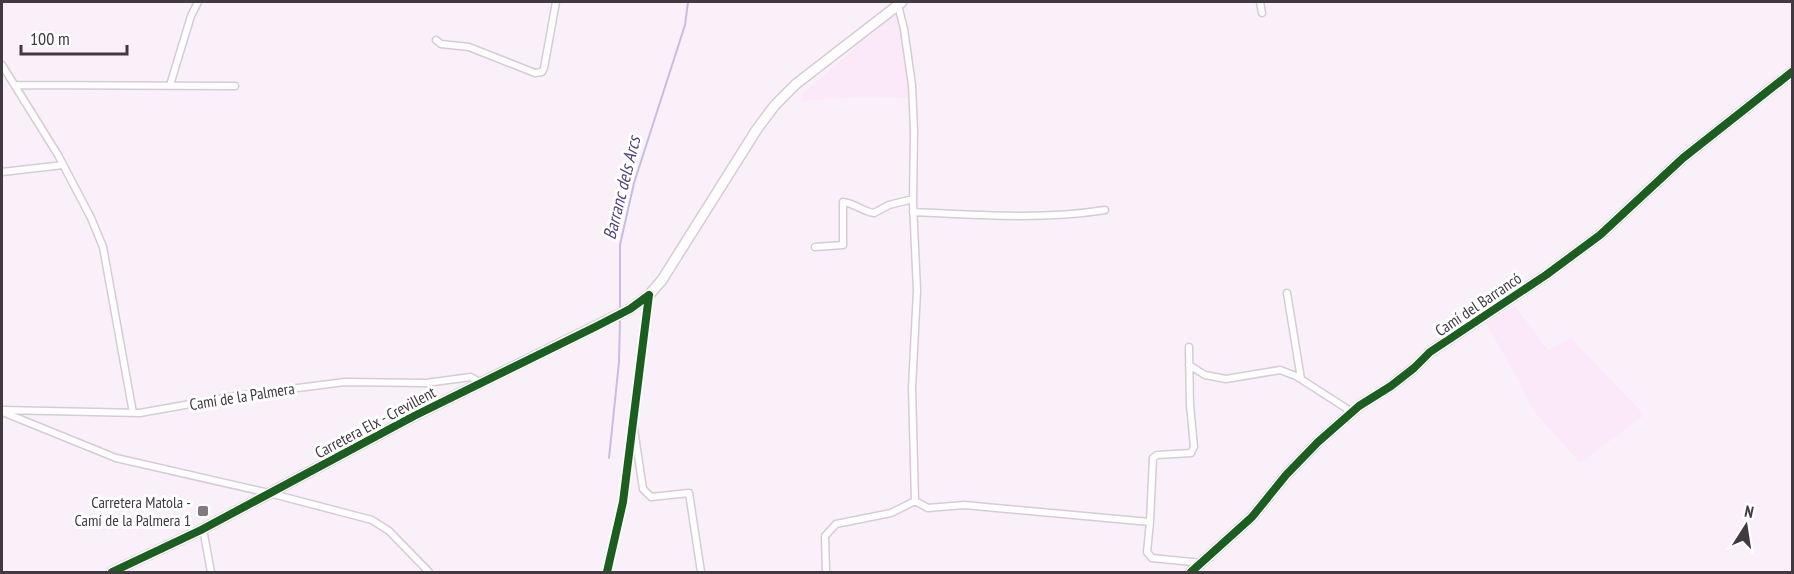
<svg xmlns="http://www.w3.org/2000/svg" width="1794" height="574" font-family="'PT Sans Narrow',sans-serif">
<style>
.built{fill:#fbe8f9}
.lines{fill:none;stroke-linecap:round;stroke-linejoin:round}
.stream{stroke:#c6bee0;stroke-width:2}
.street-casing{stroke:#d5ccd4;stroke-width:9}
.secondary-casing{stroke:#d5ccd4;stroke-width:12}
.street{stroke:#fefdfe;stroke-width:6}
.secondary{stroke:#fefdfe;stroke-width:9}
.cycleway-casing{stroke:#fff;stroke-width:11}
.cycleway{stroke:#1b5e20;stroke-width:8}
.poi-dot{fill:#827a82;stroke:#fff;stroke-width:2}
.labels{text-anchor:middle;stroke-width:6;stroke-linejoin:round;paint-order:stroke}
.street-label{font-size:16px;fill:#413a41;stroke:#fff}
.poi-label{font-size:16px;fill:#413a41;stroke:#fff;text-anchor:end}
.water-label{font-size:18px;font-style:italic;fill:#4f427b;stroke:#fff}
</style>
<rect width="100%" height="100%" fill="#faf0fa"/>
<path class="built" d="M896,13L902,31L908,98L860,97L802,101L801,95Z
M1515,306L1548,350L1571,338L1644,415L1580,463L1532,409L1519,381L1486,323Z"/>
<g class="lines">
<path class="stream" d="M620,310V245L634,183L685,25L688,2
M609,458L619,362L620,319"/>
<defs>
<path id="street" d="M1260,2L1262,13
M898,5L904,29L912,85L914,130L913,203L917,291L912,388L915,501
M436,40L441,44L469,47L535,73L542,72L544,68L556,2
M2,65L58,155L91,218L103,247L133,413
M16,85L235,86
M170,85L191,16L198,2
M2,172L63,165
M913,212C977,215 1042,220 1105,210
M815,247L843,245V202C857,204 861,211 874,213L889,205L913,199
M1287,293L1301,379
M1189,365L1205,375L1226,379L1280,370L1296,376L1352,412
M2,410L140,413L235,396L345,382L426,383L471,377L481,383
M5,413L116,458L269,493L372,520L389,531L429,572
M634,429L643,489L651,497L689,493L701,572
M915,501L928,508L964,505L1150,522L1153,458L1157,455L1191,453L1194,447L1190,405L1189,347
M1150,522L1147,552L1152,558L1202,563
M203,529L211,572
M607,572L623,502L649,295
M826,572L825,536L836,524L891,513L915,501"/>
<path id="secondary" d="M112,572L201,530L414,416L630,309L649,295L662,280L757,129L775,105L796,84L902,2
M1191,572L1252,517L1286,475L1318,442L1359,406L1391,386L1414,368L1430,352L1546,275L1600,235L1683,158L1792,72"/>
</defs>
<use href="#street" class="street-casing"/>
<use href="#secondary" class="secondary-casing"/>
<use href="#street" class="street"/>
<use href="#secondary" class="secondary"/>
<defs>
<path id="cycleway" d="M112,572L201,530L414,416L597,326L630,309L649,295
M607,572L623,502L649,295
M1191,572L1252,517L1286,475L1318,442L1359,406L1391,386L1414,368L1430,352L1546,275L1600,235L1683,158L1792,72"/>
</defs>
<use href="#cycleway" class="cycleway-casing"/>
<use href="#cycleway" class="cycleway"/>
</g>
<rect class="poi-dot" x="197" y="505" width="12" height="12" rx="3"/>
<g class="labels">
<g class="street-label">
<text transform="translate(1478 304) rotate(-34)" y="6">Camí del Barrancó</text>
<text transform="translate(242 396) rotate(-9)" y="6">Camí de la Palmera</text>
<text transform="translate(375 422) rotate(-28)" y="6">Carretera Elx - Crevillent</text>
</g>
<g class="poi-label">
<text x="191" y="508">Carretera Matola -<tspan x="191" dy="18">Camí de la Palmera 1</tspan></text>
</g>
<g class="water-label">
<text transform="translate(622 188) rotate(-76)" y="6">Barranc dels Arcs</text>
</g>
</g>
<rect width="1794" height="574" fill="none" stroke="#413a41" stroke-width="6"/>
<g transform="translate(1746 526) rotate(12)" stroke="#ffffff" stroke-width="4.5" paint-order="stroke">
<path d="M0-4.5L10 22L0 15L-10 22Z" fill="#413a41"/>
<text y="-9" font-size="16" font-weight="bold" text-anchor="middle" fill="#413a41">N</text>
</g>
<path d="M21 45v9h106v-9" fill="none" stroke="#413a41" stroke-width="3"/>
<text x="30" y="45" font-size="18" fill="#413a41" stroke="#ffffff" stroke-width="4.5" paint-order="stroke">100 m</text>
</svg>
